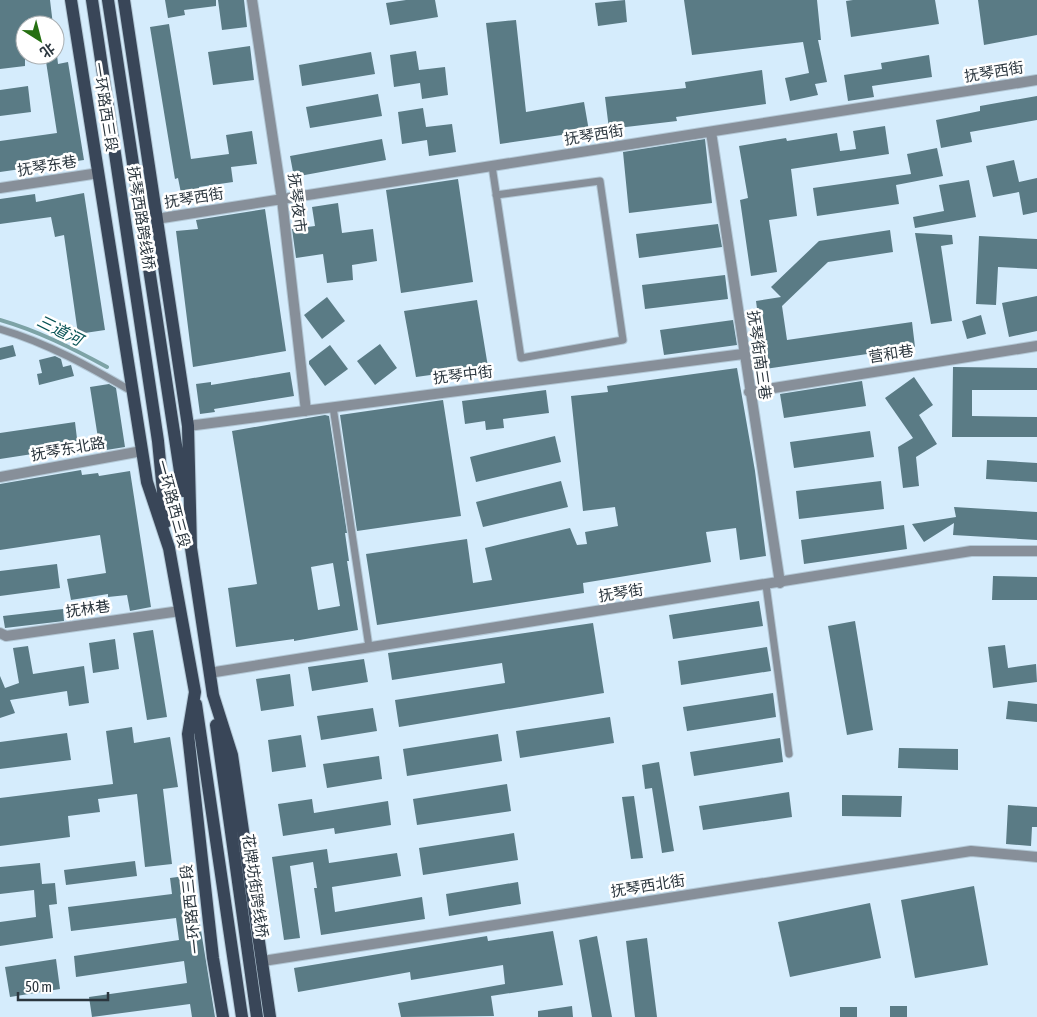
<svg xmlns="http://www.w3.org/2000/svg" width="1037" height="1017" font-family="'Asap Condensed','Noto Sans SC',sans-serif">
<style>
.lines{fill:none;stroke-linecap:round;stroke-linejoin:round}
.stream{stroke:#7da3a6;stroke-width:4}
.building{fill:#5a7b85;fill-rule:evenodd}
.service-casing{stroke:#b3c8d6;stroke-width:9}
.minor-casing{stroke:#b3c8d6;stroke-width:12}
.tertiary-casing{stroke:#b3c8d6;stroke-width:12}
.primary-casing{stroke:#b3c8d6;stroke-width:14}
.service{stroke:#878f99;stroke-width:7}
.minor{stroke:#878f99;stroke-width:10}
.tertiary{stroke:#878f99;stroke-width:10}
.primary{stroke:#394658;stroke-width:12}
.labels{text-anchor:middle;stroke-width:5;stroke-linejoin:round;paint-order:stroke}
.street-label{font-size:15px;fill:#2b363e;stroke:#fff}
.water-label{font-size:16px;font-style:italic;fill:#075254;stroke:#fff}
</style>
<rect width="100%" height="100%" fill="#d5ecfc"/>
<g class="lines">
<path class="stream" d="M0,320C38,331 72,348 107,367"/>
</g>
<path class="building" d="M0,0H50L53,25H25V66L0,69Z
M165,0H216V6L184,10L185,15L168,18Z
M218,0H244L247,27L222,30Z
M406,0H435L438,17L390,25L386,3Z
M625,0L627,22L598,26L595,3Z
M684,0H817L821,40H818L827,82L815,84L818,95L790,101L785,78L809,73L803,42L692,55Z
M853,0H935L939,24L851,37L846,1Z
M978,0H1037V35L984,45Z
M516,20L526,112L584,102L589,131L500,144L486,23Z
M169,24L191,159L229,154L226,135L252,131L257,164L231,167L233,182L199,187L200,195L182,198L178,178L175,179L150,27Z
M250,46L254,80L213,85L208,52Z
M416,51L419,70L445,67L448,95L422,99L420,83L394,87L390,55Z
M371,52L375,74L302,86L299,65Z
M45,55H57L58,64L68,62L84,160L0,172V141L57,133Z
M929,55L932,77L872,86L874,97L848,101L844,75L882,69L881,63Z
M762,70L766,104L676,117L677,121L609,129L605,97L686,88L685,82Z
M28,86L31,112L0,116V90Z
M378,94L382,116L310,128L306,107Z
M1037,96V120L970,132L972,142L941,148L936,120L980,111V106Z
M423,108L426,127L452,124L456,152L429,156L427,140L402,144L398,112Z
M885,126L889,154L791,169L797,216L769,220L777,272L751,276L740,200L748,198L739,146L786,138L787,141L837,133L840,151L856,149L853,131Z
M382,139L386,160L294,177L290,156Z
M705,139L712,203L629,213L623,152Z
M937,148L943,176L896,185L899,204L817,216L813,188L911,174L907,154Z
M1014,160L1019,182L1037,178V212L1023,215L1019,192L993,197L986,166Z
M458,179L473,282L401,293L386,190Z
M969,180L976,217L915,228L913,217L944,211L939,185Z
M84,193L105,330L78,334L64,235L55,237L51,217L0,224V199L35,194L36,202Z
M338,203L342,233L373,229L377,261L352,265L353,280L327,283L323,254L296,258L292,229L315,226L312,207Z
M265,209L286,351L193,367L176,231L198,229L196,220Z
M718,224L722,247L639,258L636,234Z
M890,230L893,252L828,262L782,306L787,340L912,322L915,347L765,369L756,301L781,297L771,287L819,241Z
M915,233L952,235L953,244L941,246L952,321L931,324Z
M979,236L1037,239V269L998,267L996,305L976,304Z
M725,275L728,299L645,309L642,285Z
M1037,296V331L1009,337L1002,303Z
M327,297L345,321L322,339L304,315Z
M477,300L488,367L416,377L404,311Z
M981,315L986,334L967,339L962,321Z
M733,320L737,345L664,355L660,330Z
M380,344L397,368L375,385L357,361Z
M13,345L16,356L0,360V348Z
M330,345L348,369L325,386L309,364V361Z
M55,356L61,359L63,367L71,365L74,376L39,385L37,374L42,373L39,360Z
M953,367L1037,368V390H972V416L1037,417V437H952Z
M737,368L755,471L766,556L740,560L736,528L706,532L711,562L583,583L584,593L377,625L366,554L467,539L473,583L492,580L485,548L570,528L577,545L587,544L585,532L618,526L615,507L583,511L571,396L608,392L607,386Z
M290,372L294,396L214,409L215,412L200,414L196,384L211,382V385Z
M914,377L933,405L919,415L937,444L916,457L919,486L903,488L898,447L913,438L885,398Z
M862,381L866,406L784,418L780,394Z
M109,384L116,388L125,447L100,451L90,387Z
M546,390L549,413L503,419L504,428L486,430L485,421L465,424L462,401Z
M443,400L461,516L357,531L340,415Z
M325,415L329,416L347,533H345L349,561H347L358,630L294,641V639L236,647L228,588L257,584L232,431ZM333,563L340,606L318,610L311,567Z
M75,422L78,447L0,459V433Z
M870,431L874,457L794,468L790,442Z
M555,436L561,462L476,482L470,457Z
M987,460L1037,463V482L986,479Z
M81,470L82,475L98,473L99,476L130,471L151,607L130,611L127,595L108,597V594L71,600L67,579L106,573L100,535L0,550V484Z
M561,481L568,507L483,527L476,502Z
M881,481L884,509L799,519L796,491Z
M954,507L1037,512V540L953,535L954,523L924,542L912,524L956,517Z
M904,525L907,549L804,564L801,540Z
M57,564L60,588L0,596V571Z
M993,576L1037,577V600H992Z
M759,601L763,626L673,639L669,615Z
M63,609L64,621L5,628L3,616Z
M855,621L873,730L847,735L828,626Z
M593,623L604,693L399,727L395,700L505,683L502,663L392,680L388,653Z
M153,630L167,717L147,720L133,633Z
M115,639L119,669L93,673L89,643Z
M1005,645L1008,668L1036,664L1037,682L993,688L988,647Z
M28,646L33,674L84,666L89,703L69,706L67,691L10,700L15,713L0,718V676L5,688L19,683L13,648Z
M767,647L771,671L681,685L678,661Z
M364,659L368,682L312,691L308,667Z
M290,674L294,706L261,711L256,679Z
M773,693L776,717L687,731L683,707Z
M1008,701L1037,704V722L1006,719Z
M373,708L377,731L321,740L317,716Z
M610,717L614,743L520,758L516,731Z
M132,727L134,743L170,737L178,787L163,789L172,864L145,867L137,794L98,799L100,812L68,816L70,837L0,846V798L113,784L106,731Z
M67,733L71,760L0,769V742Z
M498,734L502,761L407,776L403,749Z
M301,735L306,767L272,772L268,740Z
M780,738L783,762L694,776L690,752Z
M899,748L958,749V770L898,768Z
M379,756L382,779L327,788L323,764Z
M659,762L674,851L662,853L652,788L645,789L642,765Z
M507,784L511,811L417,825L413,799Z
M789,792L792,817L703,830L699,806Z
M842,795L902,796L901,817L842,816Z
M634,796L643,858L631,859L622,797Z
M312,799L314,813L388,801L391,825L335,834L334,828L283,836L278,804Z
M1008,805L1037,807V827H1032L1031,846L1006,844Z
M514,833L518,860L423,875L419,848Z
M327,849L329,863L397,853L401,876L332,887L335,912L422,897L425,919L321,935L314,888H317L313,862L290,866L300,938L284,940L272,857Z
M135,861L137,876L66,885L64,870Z
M40,863L42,884L55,883L57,904L49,905L53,938L0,946V922L36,917L34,890L0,894V867Z
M192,875L215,1017H192L190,1004L92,1017L89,997L187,983L184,961L76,977L74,956L179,940L176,918L71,931L68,907L172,894L170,878Z
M518,882L521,904L449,916L446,894Z
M974,886L988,965L915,978L901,900Z
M870,903L881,958L790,977L778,922Z
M553,931L563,985L491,996L494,1016L401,1017L398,1003L505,984L503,965L411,980L410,972L298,992L294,968L487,936L488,941Z
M597,936L612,1017H592L579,940Z
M647,938L657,1017H635L626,941Z
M56,959L60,989L10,997L5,967Z
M572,1006L573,1017H538V1011Z
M890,1006H907V1017H890Z
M840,1007H857V1017H840Z"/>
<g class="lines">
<defs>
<path id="service" d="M492,166L521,358L623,340L600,181L496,195
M0,329C48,343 90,367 133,392
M333,407L369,647
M766,585L789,754"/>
<path id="minor" d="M252,0L282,199L306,411
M711,132L780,583
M0,188L99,173
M156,219L1037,80
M749,392L1037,346
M188,426L743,354
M0,477L142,451
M0,633L6,636L180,611
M263,961L971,851L1037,857"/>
<path id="tertiary" d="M209,673L971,551H1037"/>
<path id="primary" d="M71,0L147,482L169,548L195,692L188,734L213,958L223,1017
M92,0L158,441L166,522
M108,0L183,491
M124,0L188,426L191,548L213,695L232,755L270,1017
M196,704L242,1017
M216,725L257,1017"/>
</defs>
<use href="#service" class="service-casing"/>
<use href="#minor" class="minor-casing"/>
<use href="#tertiary" class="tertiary-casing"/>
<use href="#primary" class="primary-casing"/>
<use href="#service" class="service"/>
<use href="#minor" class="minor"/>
<use href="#tertiary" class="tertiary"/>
<use href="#primary" class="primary"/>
</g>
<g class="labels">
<g class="street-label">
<text transform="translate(994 72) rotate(-9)" y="5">抚琴西街</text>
<text transform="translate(105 107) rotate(81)" y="5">一环路西三段</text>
<text transform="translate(594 135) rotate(-9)" y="5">抚琴西街</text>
<text transform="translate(47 166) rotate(-9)" y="5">抚琴东巷</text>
<text transform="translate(194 198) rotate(-9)" y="5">抚琴西街</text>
<text transform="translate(297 203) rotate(83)" y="5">抚琴夜市</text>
<text transform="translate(141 218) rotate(81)" y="5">抚琴西路跨线桥</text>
<text transform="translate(891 354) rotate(-9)" y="5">营和巷</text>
<text transform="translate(759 355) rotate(82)" y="5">抚琴街南三巷</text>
<text transform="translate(463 375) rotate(-7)" y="5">抚琴中街</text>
<text transform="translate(68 449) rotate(-10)" y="5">抚琴东北路</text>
<text transform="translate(173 504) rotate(75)" y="5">一环路西三段</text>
<text transform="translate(621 593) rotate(-9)" y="5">抚琴街</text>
<text transform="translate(88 609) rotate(-8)" y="5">抚林巷</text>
<text transform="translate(255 886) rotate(82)" y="5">花牌坊街跨线桥</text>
<text transform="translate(648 886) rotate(-9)" y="5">抚琴西北街</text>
<text transform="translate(191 909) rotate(-96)" y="5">一环路西三段</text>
</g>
<g class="water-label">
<text transform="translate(60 330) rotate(26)" y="6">三道河</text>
</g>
</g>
<g transform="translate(40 40) rotate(144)"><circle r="24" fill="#ffffff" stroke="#aaafb2"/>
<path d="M0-4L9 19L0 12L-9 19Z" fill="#267012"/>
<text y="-8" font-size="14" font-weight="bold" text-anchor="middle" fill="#2b363e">北</text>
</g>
<path d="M18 992v8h90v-8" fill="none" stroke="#2b363e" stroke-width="2.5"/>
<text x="25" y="992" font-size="15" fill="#2b363e" stroke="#ffffff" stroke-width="4" paint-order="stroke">50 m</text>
</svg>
